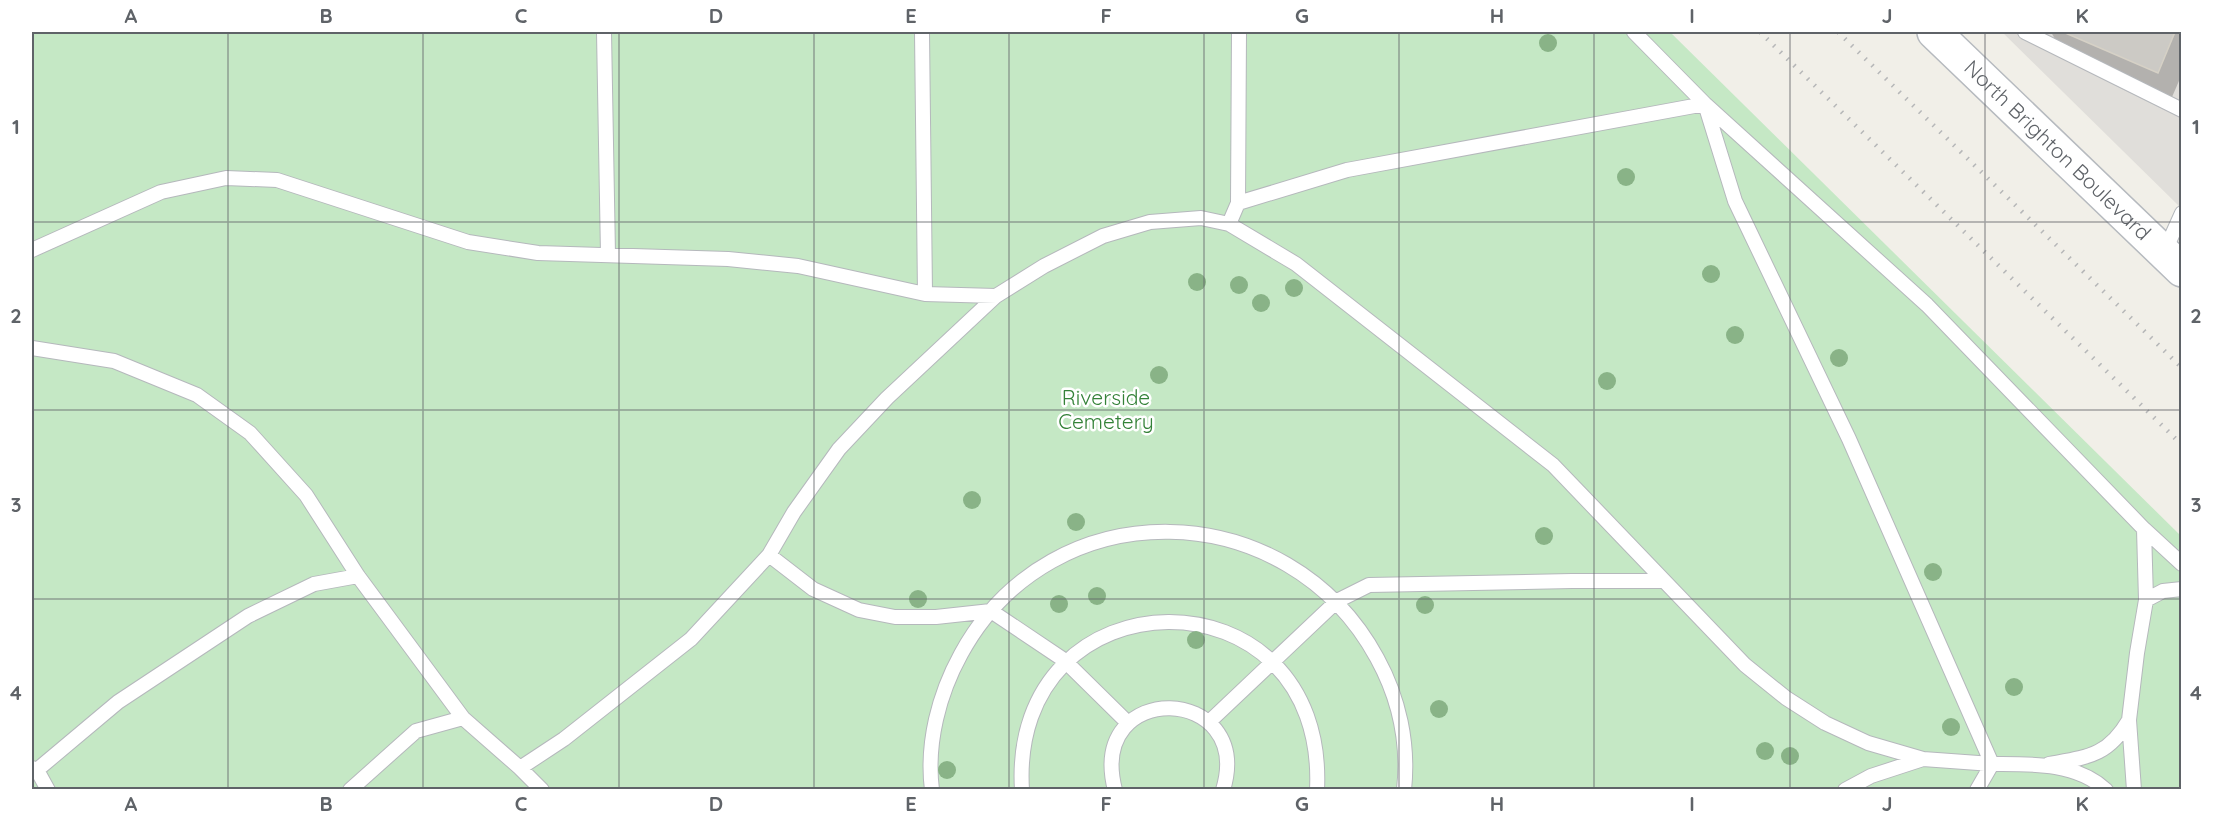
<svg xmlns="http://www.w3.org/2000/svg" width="2213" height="821" font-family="Quicksand,sans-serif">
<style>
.industrial{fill:#e0deda}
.green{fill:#c5e8c5}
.shadow{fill:#0003}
.building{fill:#cccac5;stroke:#d6d1c6;stroke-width:1.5}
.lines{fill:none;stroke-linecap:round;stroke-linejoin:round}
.service-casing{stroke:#b5b8bc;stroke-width:16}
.secondary-casing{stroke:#b6babf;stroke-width:36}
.service{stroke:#fff;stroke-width:14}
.secondary{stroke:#fff;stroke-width:33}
.rail{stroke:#b6b7b8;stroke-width:4.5;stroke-dasharray:1.5 8;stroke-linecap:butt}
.tree{fill:#89b387}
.grid{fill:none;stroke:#5f6368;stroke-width:1.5;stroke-opacity:0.55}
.labels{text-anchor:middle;stroke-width:5;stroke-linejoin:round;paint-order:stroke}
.street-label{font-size:21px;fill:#5f6368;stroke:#fff}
.park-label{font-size:21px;fill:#348238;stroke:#fff}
.neatline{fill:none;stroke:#5f6368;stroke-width:2}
.grid-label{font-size:20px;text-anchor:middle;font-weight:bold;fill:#5f6368}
</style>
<rect width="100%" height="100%" fill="#f1efe8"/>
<path class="industrial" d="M2002,32H2181V208Z"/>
<path class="green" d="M32,32H1670L2181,536V789H32Z"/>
<path class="shadow" d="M2051,32H2182V74L2172,97L2060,48Z"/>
<path class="building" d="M2063,32H2175L2158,73Z"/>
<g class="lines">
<defs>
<path id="service" d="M604,32L608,255
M922,32L925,294
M1634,32L1705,104L1927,305L2144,529L2182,564
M2025,32L2182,110
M1229,224L1238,203L1239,32
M32,250L161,192L226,178L277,180L468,242L538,253L728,259L798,266L925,294L996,296
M2164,253L2182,213
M32,348L114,361L197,395L250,433L306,495L358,576L463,718L520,768
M769,555L813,589L859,610L895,617H936L991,611L1064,660L1128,723
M2146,600L2163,591L2182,589
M1209,722L1337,601L1369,585L1572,581H1663
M2049,764C2088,757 2108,756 2129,720
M32,768L37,770L48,790
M37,770L118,702L248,616L314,584L358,576
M350,790L416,731L463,718
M542,790L520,768L564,739L691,639L769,555L794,512L839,449L887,398L996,296L1044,266L1103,236L1150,222L1201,218L1229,224L1296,264L1553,465L1745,665L1786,698L1825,723L1868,743L1923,759L1992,764L1849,439L1735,201L1705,104L1347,170L1238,203
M932,790C926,743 939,694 961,654C1052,487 1288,494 1377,658C1399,698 1409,744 1404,790
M1022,790C1008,568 1328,564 1317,790
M1115,790C1086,678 1255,684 1223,790
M1845,790L1871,776L1923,759
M1977,790L1992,764C2030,764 2076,762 2106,790
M2134,790L2129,720L2137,653L2146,600L2144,529"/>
<g id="secondary">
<path id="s1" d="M1934,32L2182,270"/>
</g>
</defs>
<use href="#service" class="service-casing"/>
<use href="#secondary" class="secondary-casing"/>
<use href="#service" class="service"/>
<use href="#secondary" class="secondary"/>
<path class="rail" d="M1760,32L2182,445
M1838,32L2182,368"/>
</g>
<g class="tree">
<circle cx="1548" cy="43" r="9"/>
<circle cx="1626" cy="177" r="9"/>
<circle cx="1711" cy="274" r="9"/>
<circle cx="1197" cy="282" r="9"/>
<circle cx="1239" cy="285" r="9"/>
<circle cx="1294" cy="288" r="9"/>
<circle cx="1261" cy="303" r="9"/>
<circle cx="1735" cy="335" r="9"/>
<circle cx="1839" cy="358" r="9"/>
<circle cx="1159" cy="375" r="9"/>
<circle cx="1607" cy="381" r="9"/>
<circle cx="972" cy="500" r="9"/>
<circle cx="1076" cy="522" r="9"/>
<circle cx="1544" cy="536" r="9"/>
<circle cx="1933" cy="572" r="9"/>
<circle cx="1097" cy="596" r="9"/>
<circle cx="918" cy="599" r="9"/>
<circle cx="1059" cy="604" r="9"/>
<circle cx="1425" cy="605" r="9"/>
<circle cx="1196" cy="640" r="9"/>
<circle cx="2014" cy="687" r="9"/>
<circle cx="1439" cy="709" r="9"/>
<circle cx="1951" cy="727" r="9"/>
<circle cx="1765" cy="751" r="9"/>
<circle cx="1790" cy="756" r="9"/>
<circle cx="947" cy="770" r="9"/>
</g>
<path class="grid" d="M228,32V790M423,32V790M619,32V790M814,32V790M1009,32V790M1204,32V790M1399,32V790M1594,32V790M1790,32V790M1985,32V790M32,222H2182M32,410H2182M32,599H2182"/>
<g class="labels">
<g class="street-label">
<text dy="7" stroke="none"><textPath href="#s1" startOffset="171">North Brighton Boulevard</textPath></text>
</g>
<g class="park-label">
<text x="1106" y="405">Riverside<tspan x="1106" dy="24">Cemetery</tspan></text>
</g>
</g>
<rect width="2213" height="821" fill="none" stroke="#ffffff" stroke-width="66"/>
<rect x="33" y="33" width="2147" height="755" class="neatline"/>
<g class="grid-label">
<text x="131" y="23">A</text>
<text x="326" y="23">B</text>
<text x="521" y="23">C</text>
<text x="716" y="23">D</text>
<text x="911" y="23">E</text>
<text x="1106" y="23">F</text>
<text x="1302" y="23">G</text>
<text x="1497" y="23">H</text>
<text x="1692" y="23">I</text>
<text x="1887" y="23">J</text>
<text x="2082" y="23">K</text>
<text x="16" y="134">1</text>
<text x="2196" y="134">1</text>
<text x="16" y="323">2</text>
<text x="2196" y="323">2</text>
<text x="16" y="512">3</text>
<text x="2196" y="512">3</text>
<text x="16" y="700">4</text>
<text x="2196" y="700">4</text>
<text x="131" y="811">A</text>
<text x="326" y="811">B</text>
<text x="521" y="811">C</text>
<text x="716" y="811">D</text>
<text x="911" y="811">E</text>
<text x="1106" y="811">F</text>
<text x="1302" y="811">G</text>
<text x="1497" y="811">H</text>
<text x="1692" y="811">I</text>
<text x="1887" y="811">J</text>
<text x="2082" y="811">K</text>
</g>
</svg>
